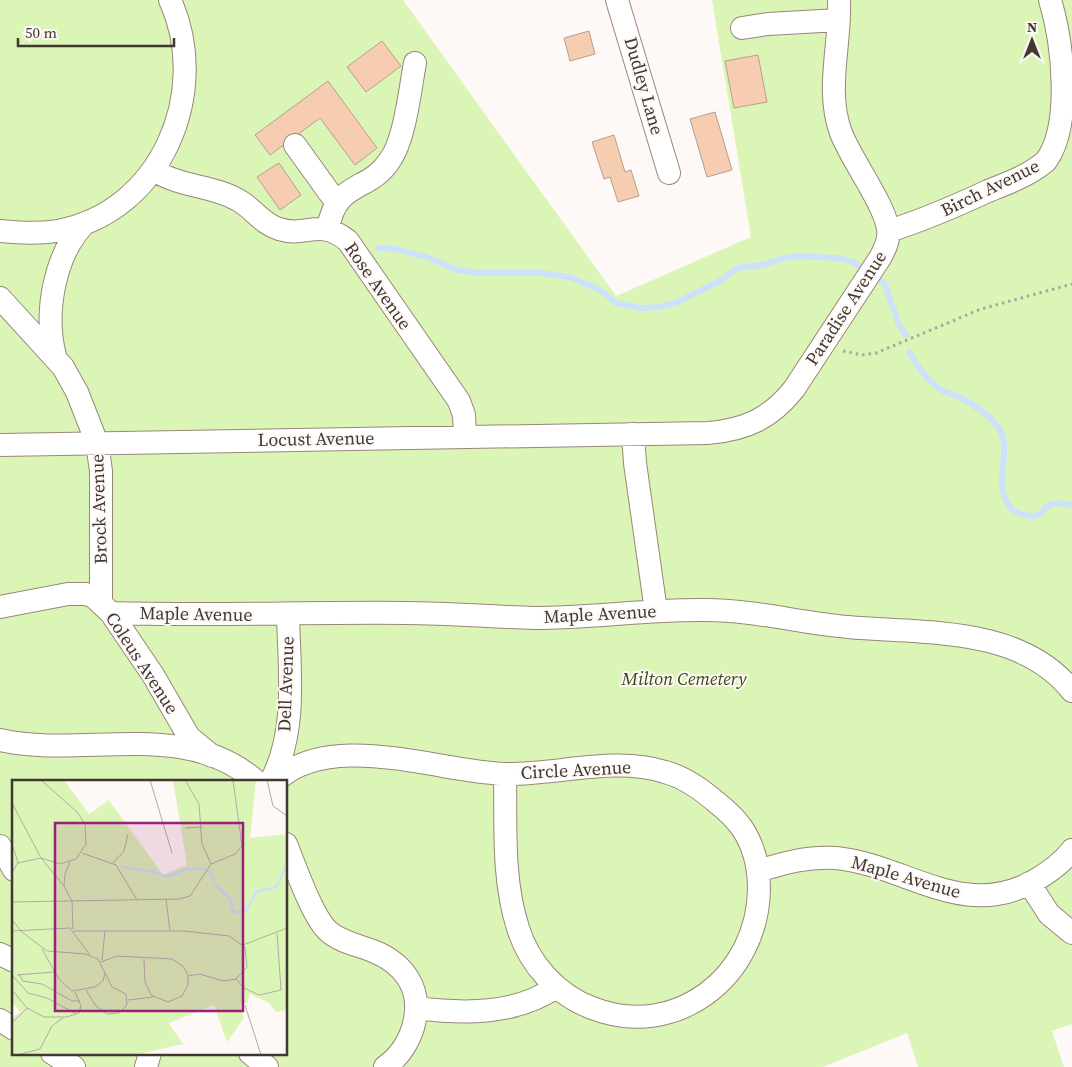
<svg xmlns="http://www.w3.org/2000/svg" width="1072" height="1067" font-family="'Source Serif 4',serif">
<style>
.green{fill:#dbf5b6;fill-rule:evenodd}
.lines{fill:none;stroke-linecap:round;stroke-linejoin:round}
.stream{stroke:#cce1fa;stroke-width:6}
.building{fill:#f6cdb0;stroke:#b4a091}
.minor-casing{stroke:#9a8678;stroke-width:24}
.path{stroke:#aca5a0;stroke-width:3;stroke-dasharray:2.5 4;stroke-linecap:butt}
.minor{stroke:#fff;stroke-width:22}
.labels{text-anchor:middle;stroke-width:4;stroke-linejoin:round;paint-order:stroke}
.street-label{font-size:18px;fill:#413832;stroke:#fef9f6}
.park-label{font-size:18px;font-style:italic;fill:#364814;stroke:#fef9f6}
.inset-river{fill:none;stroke:#cce1fa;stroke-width:2.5}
.inset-road{fill:none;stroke:#b2aca8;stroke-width:1}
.view{fill:#9a217a;fill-opacity:0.15;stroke:#9a217a;stroke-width:2.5}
.inset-edge{fill:none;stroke:#413832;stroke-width:2.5}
</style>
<rect width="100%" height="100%" fill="#fef9f6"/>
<path class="green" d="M0,0H403L616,296L751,237L712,0H1072V1024L1052,1031L1064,1067H918L907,1033L823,1067H0ZM14,781H286V1053H14Z"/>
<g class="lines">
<path class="stream" d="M378,248L395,249L427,257L457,270L477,273H540L569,277L600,290L616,303L640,308L660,307L678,302L722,280L737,268L762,265L792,256L839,258L855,263L885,284L899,325L906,335
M909,352C917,366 928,381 941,390C946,393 954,394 959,397C974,404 995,418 1002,434C1010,456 992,490 1012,509C1018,514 1030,518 1038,515C1042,513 1045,507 1049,505C1057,502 1064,503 1072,505"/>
</g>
<path class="building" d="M589,31L595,54L570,61L564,38Z
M382,41L401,66L366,92L347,67Z
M758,55L767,102L734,108L725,61Z
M328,81L377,148L355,165L320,118L270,155L255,135Z
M715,112L732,170L707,177L690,119Z
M614,135L625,172L631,170L639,196L618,202L610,177L604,179L592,142Z
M279,163L301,195L280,210L257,177Z"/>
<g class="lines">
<defs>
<path id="minor" d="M617,0L669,173
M742,28L768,24L839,20
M295,145L336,202
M154,170C179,187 212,185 238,200C253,208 262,224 279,229C307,238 319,217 348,241L459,401L464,415L465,437
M328,228C337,179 369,193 390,160C405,139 410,90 415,63
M0,231C19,233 38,234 57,231C161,213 212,92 170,0
M889,231C923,220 956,206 988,191C1008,183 1030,175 1046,161C1072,126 1063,43 1050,0
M0,298L63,367L77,392L97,443L101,471V602
M55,356C44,313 54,255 85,223
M633,434L635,463L656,611
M0,445L708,433C746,430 771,418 794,389L880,258C885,249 890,239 888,229C884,203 852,161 841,133C825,90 841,44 839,0
M0,607L68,594H86L94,597L111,613L153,675L189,737L212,756
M111,613C210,616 308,612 406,613C449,613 491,617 534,618C592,618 649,609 706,610C754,610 800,623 848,627C922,634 1020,625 1072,691
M0,740C84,759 183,718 256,781
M271,781C298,730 289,669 288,614
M276,781C330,729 439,772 505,774C557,775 614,756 665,772C684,777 701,789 716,802C725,809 735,818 742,828C754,846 759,869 759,889C758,976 676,1041 592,1008C557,995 529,964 518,928C502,879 506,824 505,774
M286,844C295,866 312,916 328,931C340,942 358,945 373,951C403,963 421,987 415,1019C412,1037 401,1056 385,1067
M0,846L14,870
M758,871C784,863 808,856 836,858C906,865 963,921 1034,881C1048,873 1062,863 1072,850
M1029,883L1049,914L1072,933
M0,954L14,961
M417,1008C463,1014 516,1015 556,987
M0,1020L14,1029
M52,1053L74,1067
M250,1053L267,1067
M146,1067L150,1053"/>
</defs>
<use href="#minor" class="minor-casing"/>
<path class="path" d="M843,351L862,355L876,353L981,309L1072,284"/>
<use href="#minor" class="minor"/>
</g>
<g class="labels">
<g class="street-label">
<text transform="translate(644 86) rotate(74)" y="6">Dudley Lane</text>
<text transform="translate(990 188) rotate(-26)" y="6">Birch Avenue</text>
<text transform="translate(378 286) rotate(55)" y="6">Rose Avenue</text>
<text transform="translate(846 308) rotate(-57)" y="6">Paradise Avenue</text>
<text transform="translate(316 439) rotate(-1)" y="6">Locust Avenue</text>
<text transform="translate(99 509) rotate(-92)" y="6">Brock Avenue</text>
<text transform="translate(196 614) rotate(1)" y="6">Maple Avenue</text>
<text transform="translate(600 614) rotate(-3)" y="6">Maple Avenue</text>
<text transform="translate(142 663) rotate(57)" y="6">Coleus Avenue</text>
<text transform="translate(286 684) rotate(-88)" y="6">Dell Avenue</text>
<text transform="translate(576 770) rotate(-3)" y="6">Circle Avenue</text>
<text transform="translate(906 877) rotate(16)" y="6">Maple Avenue</text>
</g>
<g class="park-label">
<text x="684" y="685">Milton Cemetery</text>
</g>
</g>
<g transform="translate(12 780)">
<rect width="275" height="275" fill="#fef9f6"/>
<path d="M0,0H52L77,34L97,20L151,95L175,85L161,0H244L238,58L275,54V230L264,232L257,223L238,214L236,222L228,225L232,238L215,262L202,225L157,243L171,264L123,275H0V238L8,232L0,222Z" fill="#dbf5b6"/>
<path class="inset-river" d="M109,87L143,92L155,97L172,90L190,88L199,93L202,102M203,105L219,119L221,132L234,131L244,112L264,107L275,84"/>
<path class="inset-road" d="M138,0L160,73M255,0L261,26L275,36M0,23L29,78L48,84L64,79L74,64L73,44L65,32L29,0M173,48L190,47M0,65L6,82L0,93M70,73L104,85L125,120M6,83L29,78L52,106L60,121L61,149M101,83L112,71L116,54M199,84L223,74L230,66L221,0M52,106L53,94L58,82M154,119L158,151M0,122L167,119L178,116L199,84L190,64L187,24L173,0M0,140L10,152L35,171L73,174L86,179L100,207L114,214L115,225L107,233L95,234L84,226L74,210M0,151L58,148L78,175M62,151H172L217,156L233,167L235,187L224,199L212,201L187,194L176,196M231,165L275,148M30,169L47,199L60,211L83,207L91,201L93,193M90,180L93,151M89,182L105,176L160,179L171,186L176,195V205L170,216L156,222L139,215L133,202L132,179M7,194L11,201L30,204L60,221H68M0,195L16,213L35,218L64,234M5,195L42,192M224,199L232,208L247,215L269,210L265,153M0,210L15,228L32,237H55L67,233L69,226L63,212M116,220L141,217M233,225L249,275M0,243L15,228M5,275L28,269L40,246L51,238"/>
<path class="view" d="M43,43H231V231H43Z"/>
<rect width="275" height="275" class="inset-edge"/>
</g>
<g transform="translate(1032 40)" stroke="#fef9f6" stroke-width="4" paint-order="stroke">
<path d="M0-4L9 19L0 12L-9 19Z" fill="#413832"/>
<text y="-8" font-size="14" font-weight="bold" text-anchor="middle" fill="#413832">N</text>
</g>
<path d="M18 38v8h156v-8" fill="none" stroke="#413832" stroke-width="2.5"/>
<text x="25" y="38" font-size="15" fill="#413832" stroke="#fef9f6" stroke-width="4" paint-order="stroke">50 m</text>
</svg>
